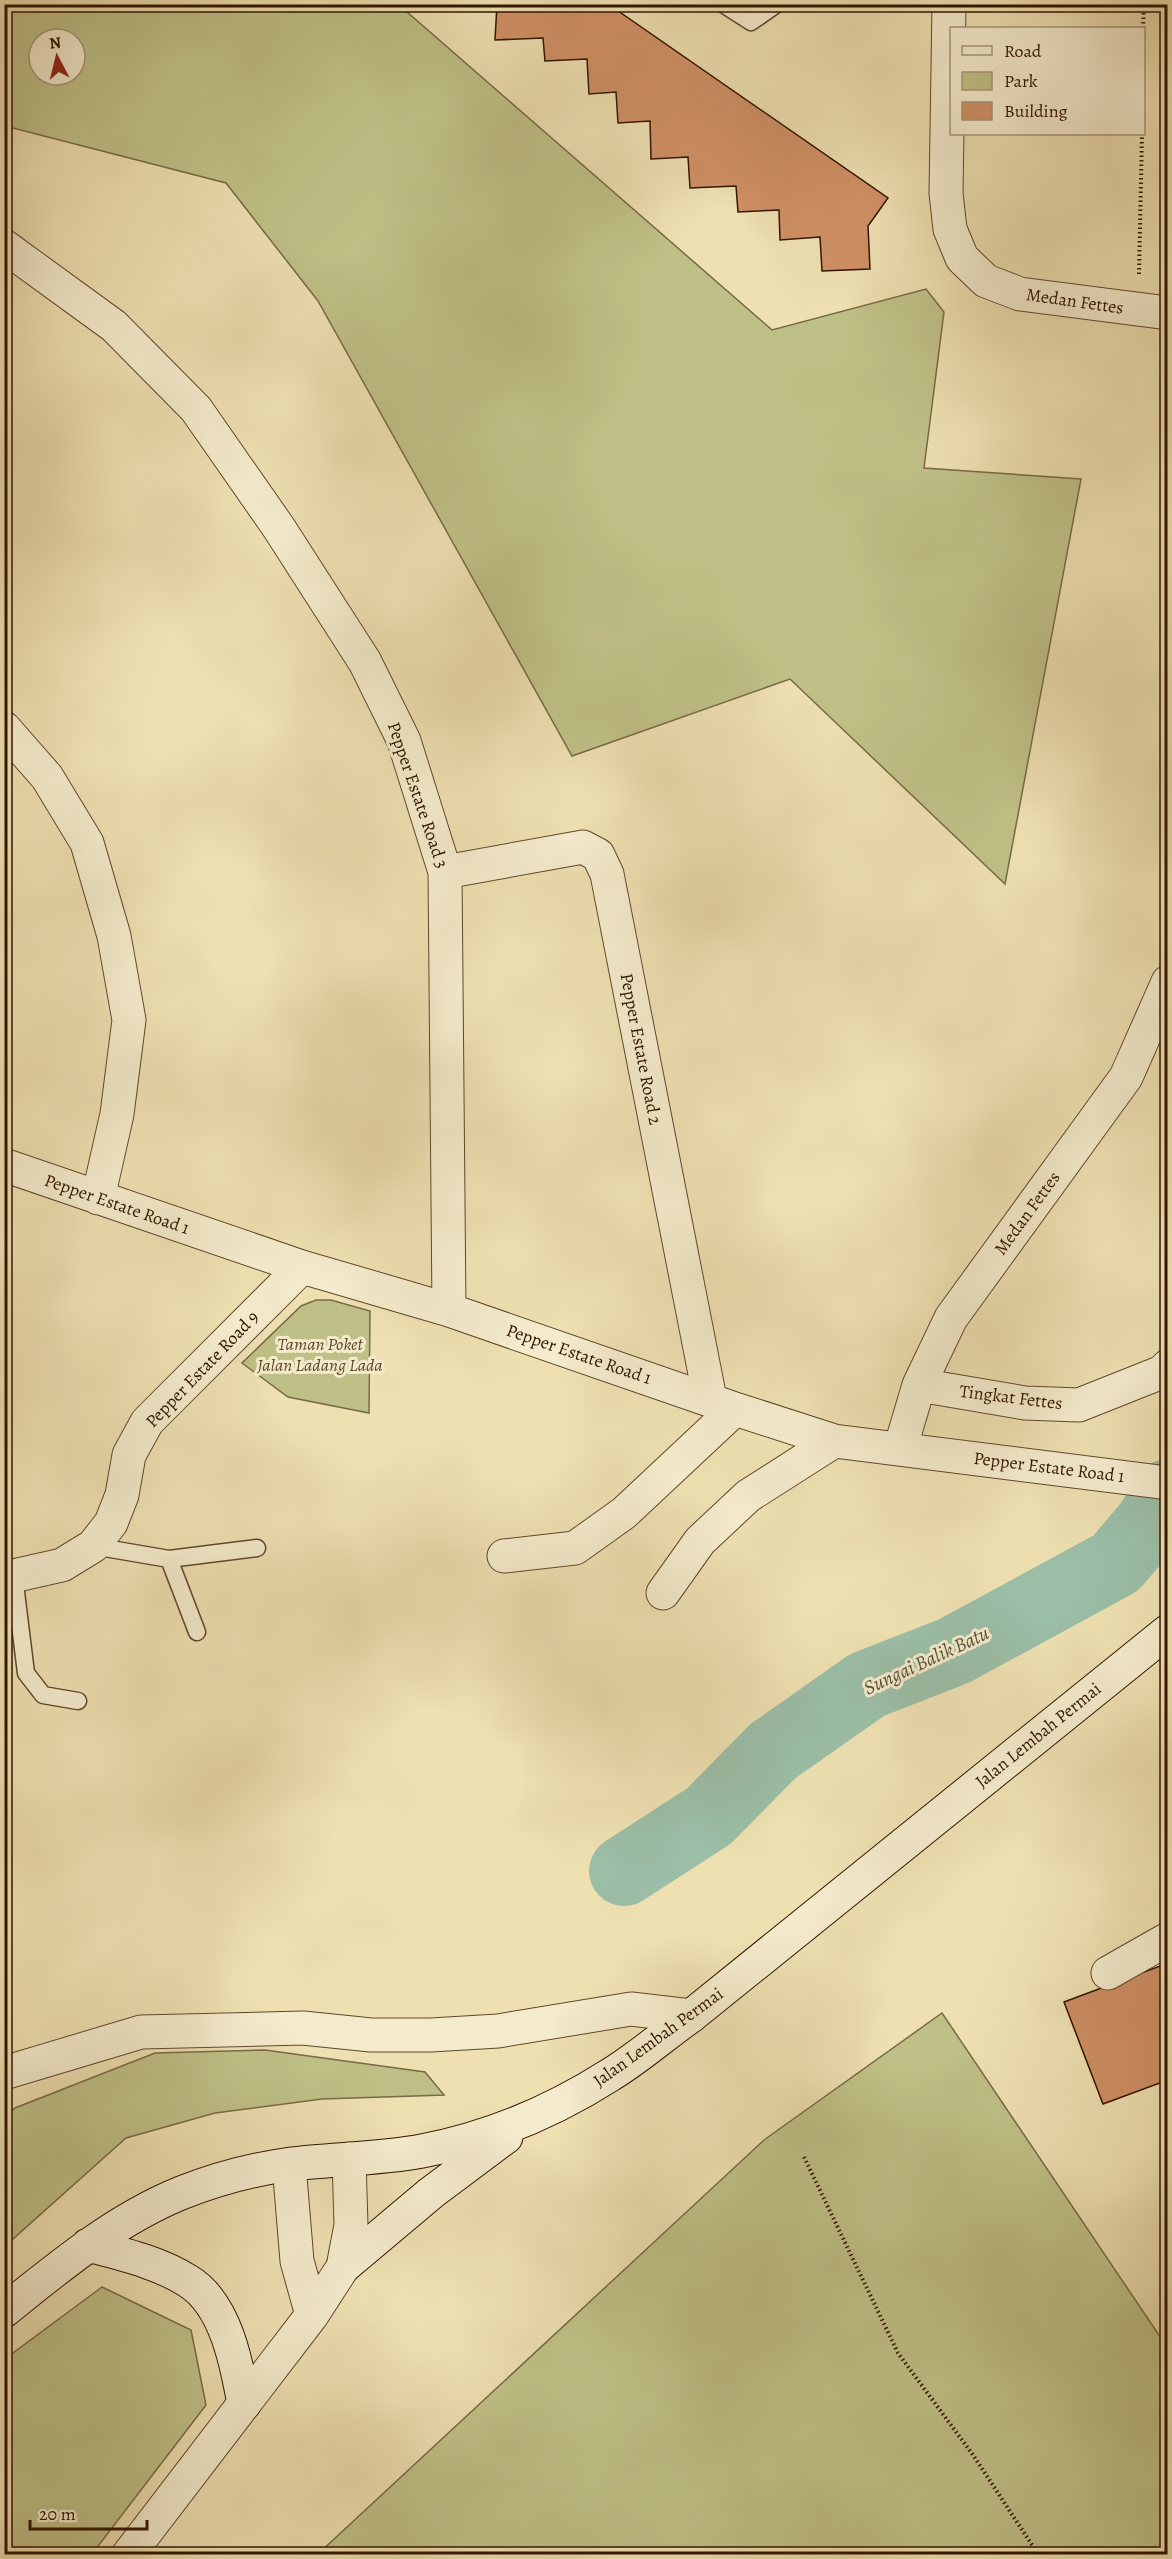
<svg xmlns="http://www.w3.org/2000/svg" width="1172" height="2559" font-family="Alegreya,serif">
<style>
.green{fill:#bfc087;stroke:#786a44;stroke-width:1.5;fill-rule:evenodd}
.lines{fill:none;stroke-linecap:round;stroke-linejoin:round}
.river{stroke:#9bbea7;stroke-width:70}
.building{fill:#cf9065;stroke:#311400;stroke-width:1.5}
.service-casing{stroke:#60472c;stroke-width:19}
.minor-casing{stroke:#60472c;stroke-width:35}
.secondary-casing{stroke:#311400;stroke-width:35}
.path{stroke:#311400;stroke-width:4;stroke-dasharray:1.5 3;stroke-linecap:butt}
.service{stroke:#f4ebcc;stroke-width:16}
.minor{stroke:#f4ebcc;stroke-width:33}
.secondary{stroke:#f4ebcc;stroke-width:33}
.labels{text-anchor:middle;stroke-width:6;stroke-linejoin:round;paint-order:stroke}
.street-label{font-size:18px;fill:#311400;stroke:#f4ebcc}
.park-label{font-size:18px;font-style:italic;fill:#5c4828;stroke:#f4ebcc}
.water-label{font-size:20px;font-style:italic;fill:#56503a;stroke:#f4ebcc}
</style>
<rect width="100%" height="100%" fill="#eee0b1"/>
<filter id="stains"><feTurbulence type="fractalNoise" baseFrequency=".00333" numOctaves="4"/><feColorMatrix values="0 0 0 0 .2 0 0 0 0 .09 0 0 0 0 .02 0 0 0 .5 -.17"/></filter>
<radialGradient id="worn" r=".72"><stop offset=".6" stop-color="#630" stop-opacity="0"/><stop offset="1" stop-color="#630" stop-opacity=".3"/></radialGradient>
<path class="green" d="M4,5H399L772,330L926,289L944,312L924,468L1081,479L1005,884L790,679L572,756L318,301L226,183L5,126ZM39,39H75V75H39Z
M316,1300H331L370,1311L369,1413L288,1397L242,1363L301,1306Z
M942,2013L1167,2347V2554H318L764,2140Z
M265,2050L425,2072L444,2095L322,2099L215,2113L126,2138L5,2246V2116L15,2108L155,2053Z
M102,2287L191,2330L206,2405L92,2554H5V2359Z"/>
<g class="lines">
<path class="river" d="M624,1871L709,1816L773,1751L867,1685L954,1651L1116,1563L1149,1524L1168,1494"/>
</g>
<path class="building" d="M497,4H608L888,198L868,226L870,269L822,271L820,237L780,240L779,210L738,212L736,186L690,188L688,157L651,159L650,121L618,123L616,92L589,94L587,59L545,61L543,38L495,40Z
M1168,1963V2080L1103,2104L1064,2002Z"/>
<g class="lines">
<defs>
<path id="service" d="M723,4L751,22L777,4
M93,1546L169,1559L257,1548
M169,1559L197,1632
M14,1576L26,1673L43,1695L78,1701"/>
<path id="minor" d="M949,4L946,193L950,229L962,258L986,281L1020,294L1168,313
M4,246L114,326L196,409L279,528L365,662L404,741L445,872L449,1310
M4,728L47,777L87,843L114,936L129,1020L117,1114L98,1198
M445,872L583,847L598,855L607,874L710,1399
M4,1165L302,1267L449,1310L735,1409L834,1441L1168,1483
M919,1385L1025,1403L1079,1405L1162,1372L1168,1366
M900,1449L919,1385L951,1318L1126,1077L1168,982
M504,1556L575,1548L624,1513L735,1409
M4,1578L62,1565L93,1546L111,1523L122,1495L129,1455L147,1422L302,1267
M663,1593L700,1541L748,1496L834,1441
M1108,1973L1168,1939
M4,2073L141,2032L303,2028L371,2035H431L498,2031L631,2009L691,2016
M289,2165L297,2261L312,2315
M129,2554L312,2315L343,2267L351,2225L349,2159"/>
<path id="secondary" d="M88,2245C122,2254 158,2262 188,2281C226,2304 237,2365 244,2404
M343,2267L431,2193L506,2137
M4,2311C60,2266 115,2220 181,2193C216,2179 254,2169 291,2164C334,2159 379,2159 422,2151C490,2138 552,2112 610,2075C638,2058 664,2035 691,2016L1168,1631"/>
</defs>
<use href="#service" class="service-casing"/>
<use href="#minor" class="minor-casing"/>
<use href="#secondary" class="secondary-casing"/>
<path class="path" d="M1143,28L1144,4
M1139,274L1142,134
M804,2157L898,2353L973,2455L1038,2554"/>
<use href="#service" class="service"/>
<use href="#minor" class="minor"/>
<use href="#secondary" class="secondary"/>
</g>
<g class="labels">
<g class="street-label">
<text transform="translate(1075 301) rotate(8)" y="6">Medan Fettes</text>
<text transform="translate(418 795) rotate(71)" y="6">Pepper Estate Road 3</text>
<text transform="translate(641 1049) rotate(79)" y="6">Pepper Estate Road 2</text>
<text transform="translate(117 1204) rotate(19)" y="6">Pepper Estate Road 1</text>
<text transform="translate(1027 1213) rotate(-54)" y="6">Medan Fettes</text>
<text transform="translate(579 1354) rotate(19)" y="6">Pepper Estate Road 1</text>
<text transform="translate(202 1369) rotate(-46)" y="6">Pepper Estate Road 9</text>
<text transform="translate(1011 1397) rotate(7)" y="6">Tingkat Fettes</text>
<text transform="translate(1049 1467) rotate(7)" y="6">Pepper Estate Road 1</text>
<text transform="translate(1038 1735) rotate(-39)" y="6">Jalan Lembah Permai</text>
<text transform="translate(658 2037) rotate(-36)" y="6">Jalan Lembah Permai</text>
</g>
<g class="park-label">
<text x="320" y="1350">Taman Poket<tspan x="320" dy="21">Jalan Ladang Lada</tspan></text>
</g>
<g class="water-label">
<text transform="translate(926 1660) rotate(-25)" y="7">Sungai Balik Batu</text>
</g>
</g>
<rect width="1172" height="2559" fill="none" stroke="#eee0b1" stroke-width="24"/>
<rect x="6" y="6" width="1160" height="2547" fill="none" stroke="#311400" stroke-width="3"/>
<rect x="12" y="12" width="1148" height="2535" fill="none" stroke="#311400" stroke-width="1.5"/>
<rect x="950" y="27" width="195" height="108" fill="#f4ebcc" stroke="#a6957a" stroke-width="1.5"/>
<rect x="962" y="46" width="30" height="9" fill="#f4ebcc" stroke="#a6957a" stroke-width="1.5"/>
<text x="1004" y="57" font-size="18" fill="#311400">Road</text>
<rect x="962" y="72" width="30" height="18" fill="#bfc087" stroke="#a6957a" stroke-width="1.5"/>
<text x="1004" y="87" font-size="18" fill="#311400">Park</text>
<rect x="962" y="102" width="30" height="18" fill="#cf9065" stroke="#a6957a" stroke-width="1.5"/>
<text x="1004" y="117" font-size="18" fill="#311400">Building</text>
<g transform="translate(57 57) rotate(353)"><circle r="28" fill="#f4ebcc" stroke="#a6957a" stroke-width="1.5"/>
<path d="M0-4.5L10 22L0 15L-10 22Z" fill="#8f2418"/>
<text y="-9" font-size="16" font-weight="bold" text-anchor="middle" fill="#311400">N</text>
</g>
<path d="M30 2520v9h117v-9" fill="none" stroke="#311400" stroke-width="3"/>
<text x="39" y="2520" font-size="18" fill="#311400" stroke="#f4ebcc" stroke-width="4.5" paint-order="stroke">20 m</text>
<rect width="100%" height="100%" filter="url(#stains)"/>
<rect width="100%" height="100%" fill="url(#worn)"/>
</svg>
